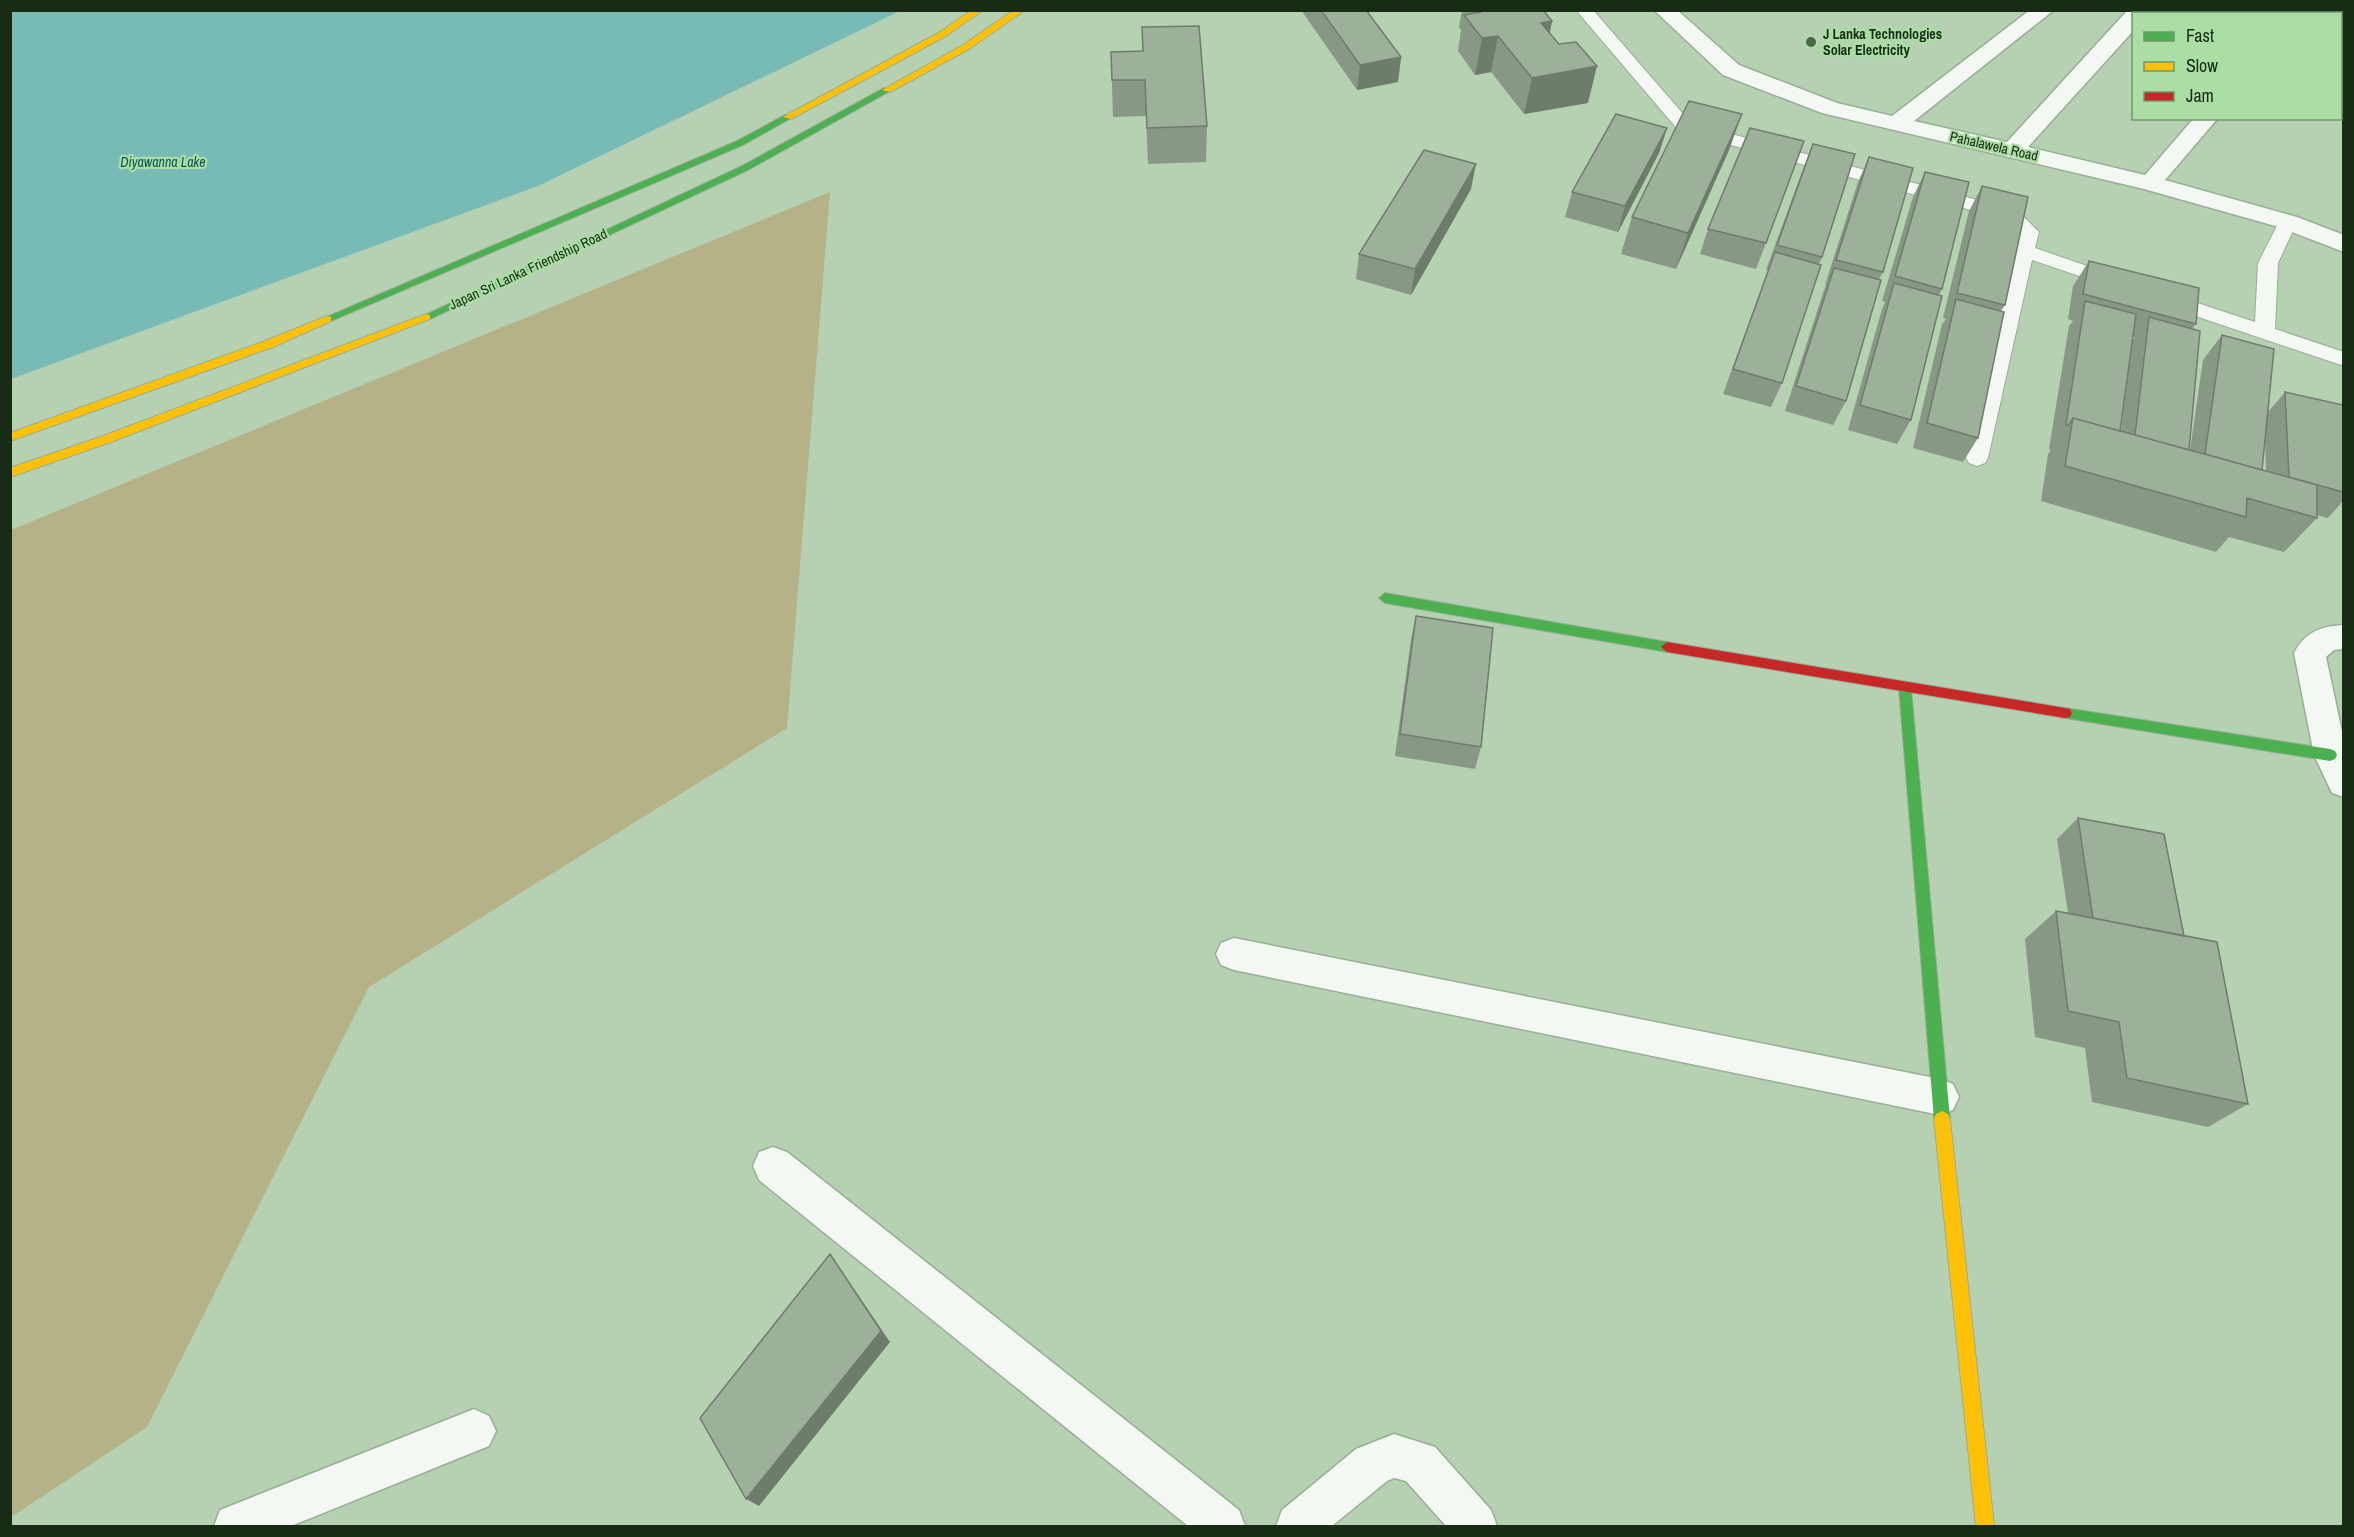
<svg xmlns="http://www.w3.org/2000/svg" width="2354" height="1537" font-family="'Archivo Narrow',sans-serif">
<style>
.green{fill:#b5b287}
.water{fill:#78bab5}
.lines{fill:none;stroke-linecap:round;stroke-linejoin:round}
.lane-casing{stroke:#98ae96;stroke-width:2}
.street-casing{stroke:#98ae96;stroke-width:3}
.fast-casing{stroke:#98ae96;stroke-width:2}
.slow-casing{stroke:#98ae96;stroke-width:2}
.jam-casing{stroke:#98ae96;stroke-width:2}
.lane{fill:#f4f8f3;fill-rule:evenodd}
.street{fill:#f4f8f3;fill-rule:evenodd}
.fast{fill:#4caf50;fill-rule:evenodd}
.slow{fill:#ffc107;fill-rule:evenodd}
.jam{fill:#c62828;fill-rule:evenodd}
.wall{fill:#879884;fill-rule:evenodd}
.shaded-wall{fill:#6e7c6c}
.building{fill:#9db19a;stroke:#6e7c6c;stroke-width:1.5}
.poi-dot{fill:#4f654c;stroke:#abdea5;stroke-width:2}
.labels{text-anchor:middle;stroke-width:4.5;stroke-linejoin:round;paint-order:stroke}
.far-poi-label{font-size:14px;font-weight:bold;fill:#172b15;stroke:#abdea5;text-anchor:start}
.far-street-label{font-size:14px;fill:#172b15;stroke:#abdea5}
.far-water-label{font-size:14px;font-style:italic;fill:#075358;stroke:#abdea5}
</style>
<rect width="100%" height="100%" fill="#b6d1b2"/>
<path class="green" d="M830,192L787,728L369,987L147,1427L11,1517V530Z"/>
<path class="water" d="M11,10H900V11L538,186L11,379Z"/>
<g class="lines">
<defs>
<path id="lane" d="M1576,10H1593L1691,123L2018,211L2039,232L2035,248L2122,278L2125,282L2122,286L2115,288L2032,260L1988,458L1985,463L1977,466L1969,463L1966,458L2019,233L2004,219L1679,131Z
M2288,216L2295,218L2297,222L2278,263L2275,329L2344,352V366L2157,303L2154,298L2157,293L2164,292L2255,322L2258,263L2279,222L2281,218Z"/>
<path id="street" d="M1654,10H1677L1739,65L1837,103L1892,116L2030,10H2054L1914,121L2007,142L2126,12L2134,11L2142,12L2134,14V30L2028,147L2145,175L2194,118H2218L2165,180L2297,217L2344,235V252L2279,227L2144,189L1822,113L1723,75Z
M2344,625V649L2334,650L2326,657L2344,741V797L2332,793L2314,755L2294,653C2305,632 2321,626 2344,625Z
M1234,938L1940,1079L1953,1084L1959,1097L1953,1110L1940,1115L1234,970L1221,965L1216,954L1221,943Z
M773,1147L787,1152L1239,1510L1245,1526H1188L759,1180L753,1166L759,1152Z
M474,1409L489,1416L496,1431L489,1446L291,1526H214L220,1510Z
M1394,1434L1435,1447L1491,1510L1497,1526H1446L1406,1481L1394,1478L1387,1481L1332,1526H1276L1282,1510L1356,1449Z"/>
<path id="fast" d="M884,88L892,90L748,170L430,319H422L421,317L742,166Z
M785,115L793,117L743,145L331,321H323L322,319L737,141Z
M1385,593L1667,642L1673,647L1667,652L1385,603L1379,598Z
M1905,683L1911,688L1950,1119L1948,1124L1942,1127L1936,1124L1934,1119L1899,688Z
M2065,708L2330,749L2335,751L2337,755L2335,759L2330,761L2065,718L2060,717L2058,713L2060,709Z"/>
<path id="slow" d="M972,10H983L946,36L791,119L783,117L940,32Z
M1014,10H1025L969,49L890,92L882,90L963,45Z
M426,314L430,315V319L111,442L10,477V468L103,436Z
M327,316L331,317V321L273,347L10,441V433L265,341Z
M1942,1111L1948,1114L1950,1119L1994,1526H1976L1934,1119L1936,1114Z"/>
<path id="jam" d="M1667,642L2065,708L2070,709L2072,713L2070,717L2065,718L1667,652L1661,647Z"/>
</defs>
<use href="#lane" class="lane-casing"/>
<use href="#street" class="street-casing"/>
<use href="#fast" class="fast-casing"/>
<use href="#slow" class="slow-casing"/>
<use href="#jam" class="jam-casing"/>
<use href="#lane" class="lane"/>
<use href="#street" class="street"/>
<use href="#fast" class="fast"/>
<use href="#slow" class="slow"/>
<use href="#jam" class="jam"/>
</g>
<path class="wall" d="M1301,10H1366L1401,57L1398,82L1357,90Z
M1462,10H1543L1552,21L1550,33L1588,103L1524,114L1491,72L1475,75L1458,51L1461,30L1459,27Z
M1142,27L1207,126L1206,162L1148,164L1146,116L1113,117L1111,52L1142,51Z
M1667,128L1659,153L1618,232L1565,217L1572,192Z
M1813,144L1822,257L1819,264L1782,383L1771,407L1723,394L1768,270H1766L1803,169Z
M1729,150L1676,269L1621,254L1632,217Z
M1869,157L1883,272L1879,279L1846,401L1833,425L1785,411L1823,293L1826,285H1825L1858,182Z
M1925,172L1942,289L1939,295L1911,420L1897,444L1848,430L1882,309L1885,302L1882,301L1913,197Z
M1982,186L2005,305L2001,311L1978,438L1963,462L1913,448L1942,324L1946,319L1943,318L1969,211Z
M1471,189L1411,295L1356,279L1359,254Z
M1708,229L1766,243L1756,269L1700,254Z
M2089,261L2196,324L2192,329L2189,450H2190L2203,360L2222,335L2268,412L2285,392L2343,405V501L2328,518L2317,515V518L2284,552L2229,537L2216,552L2041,501L2048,454L2051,450L2049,449L2069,326L2073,321L2068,319L2073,286ZM2133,337H2135L2132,342L2121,431H2120ZM2265,438L2266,471L2262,470Z
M1416,616L1481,747L1475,769L1395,756L1411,639Z
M2078,818L2184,936L2248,1104L2208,1127L2092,1102L2085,1048L2035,1037L2025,939L2056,911L2068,913L2057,839Z"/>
<path class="shaded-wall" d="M1552,21L1544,57L1541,23Z
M1498,36L1491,72L1475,75L1482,38Z
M1401,57L1398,82L1357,90L1360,65Z
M1597,66L1588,103L1524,114L1532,78Z
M1742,114L1729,150L1676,269L1688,233Z
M1667,128L1659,153L1618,232L1625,206Z
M1476,164L1471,189L1411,295L1415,269Z
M830,1254L890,1342L759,1506L746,1499Z"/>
<path class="building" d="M1321,10H1366L1401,57L1360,65Z
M1480,10H1543L1552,21L1541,23L1559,44L1576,42L1597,66L1532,78L1498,36L1482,38L1464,15L1481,12Z
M1199,26L1207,126L1147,128L1145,80H1112L1111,52L1143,51L1142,27Z
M1689,101L1742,114L1688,233L1632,217Z
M1616,114L1667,128L1625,206L1572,192Z
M1750,128L1804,141L1766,243L1708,229Z
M1813,144L1855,154L1822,257L1777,245Z
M1424,150L1476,164L1415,269L1359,254Z
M1869,157L1913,168L1883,272L1836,260Z
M1925,172L1969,182L1942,289L1895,276Z
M1982,186L2028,197L2005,305L1957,293Z
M1775,252L1821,265L1782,383L1733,369Z
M2089,261L2199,288L2196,324L2083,294Z
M1834,268L1881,280L1846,401L1796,386Z
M1894,283L1942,296L1911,420L1860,405Z
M1956,299L2004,312L1978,438L1927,423Z
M2085,301L2136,314L2120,431L2073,418L2068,426L2066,425Z
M2149,317L2200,331L2189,450L2135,435Z
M2222,335L2274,349L2262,470L2205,454Z
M2285,392L2343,405V492L2289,477Z
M2073,418L2317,485V518L2247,498L2246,517L2065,466Z
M1416,616L1493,628L1481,747L1400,734Z
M2078,818L2164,834L2184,936L2093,918Z
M2056,911L2217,942L2248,1104L2127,1078L2119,1022L2068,1011Z
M830,1254L881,1331L746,1499L700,1418Z"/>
<circle class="poi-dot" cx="1811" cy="42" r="6"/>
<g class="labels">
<g class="far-poi-label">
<text x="1823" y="39">J Lanka Technologies<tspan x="1823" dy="16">Solar Electricity</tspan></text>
</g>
<g class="far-street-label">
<text transform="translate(1994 146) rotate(13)" y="5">Pahalawela Road</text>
<text transform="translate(528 269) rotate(-25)" y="5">Japan Sri Lanka Friendship Road</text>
</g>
<g class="far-water-label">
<text x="163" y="167">Diyawanna Lake</text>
</g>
</g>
<rect width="2354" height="1537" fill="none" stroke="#172b15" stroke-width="24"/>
<rect x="2132" y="12" width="210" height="108" fill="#abdea5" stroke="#70966b" stroke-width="1.5"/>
<rect x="2144" y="32" width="30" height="9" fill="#4caf50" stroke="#70966b" stroke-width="1.5"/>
<text x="2186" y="42" font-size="18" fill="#172b15">Fast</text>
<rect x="2144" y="62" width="30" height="9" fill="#ffc107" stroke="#70966b" stroke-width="1.5"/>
<text x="2186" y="72" font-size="18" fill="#172b15">Slow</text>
<rect x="2144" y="92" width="30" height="9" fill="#c62828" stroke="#70966b" stroke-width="1.5"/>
<text x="2186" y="102" font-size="18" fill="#172b15">Jam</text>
</svg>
